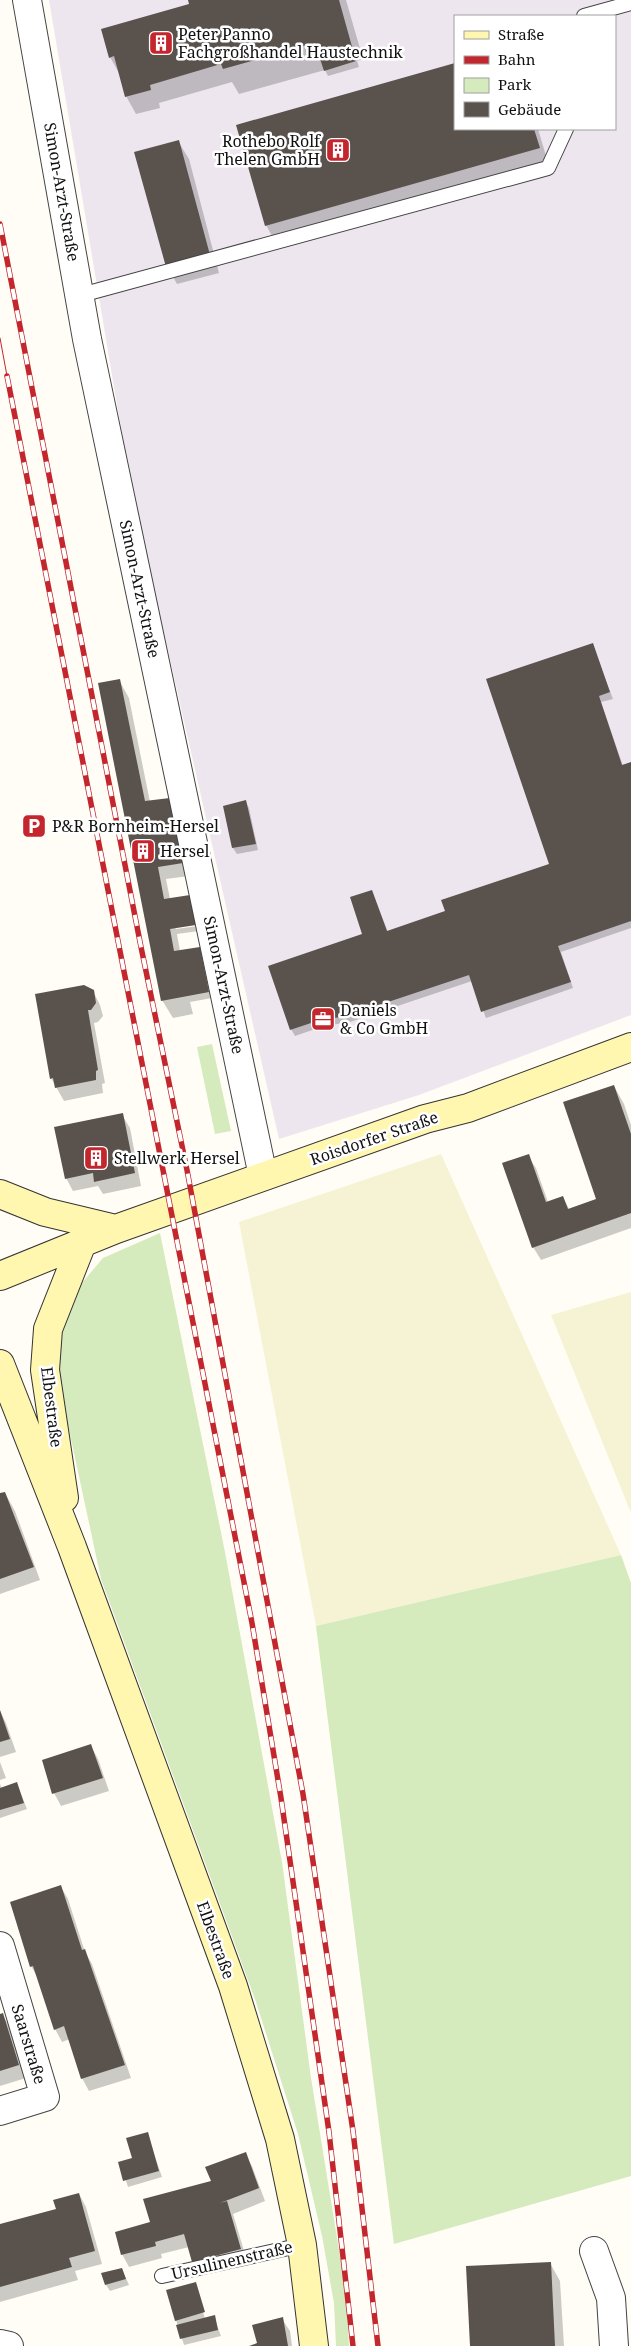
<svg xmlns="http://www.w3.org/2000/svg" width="631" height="2346" font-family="'Noto Serif',serif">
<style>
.industrial{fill:#eee6ef;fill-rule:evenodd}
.farmland{fill:#f6f3d4}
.green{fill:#d5ebbd}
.shadow{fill:#0003}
.building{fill:#5a524d}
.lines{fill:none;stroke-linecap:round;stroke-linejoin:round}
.lane-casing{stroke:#444;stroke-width:16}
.street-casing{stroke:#444;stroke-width:30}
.secondary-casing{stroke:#333;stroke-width:30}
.lane{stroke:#fff;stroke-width:14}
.street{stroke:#fff;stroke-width:28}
.secondary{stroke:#fff6b0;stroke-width:28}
.tram{stroke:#c4262e;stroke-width:1}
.rail-casing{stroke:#c4262e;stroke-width:5.5}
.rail{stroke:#fff;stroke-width:4;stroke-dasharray:11;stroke-linecap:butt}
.labels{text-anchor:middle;stroke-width:5;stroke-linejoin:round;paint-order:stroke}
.poi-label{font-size:16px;fill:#111;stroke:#fff;text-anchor:start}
.street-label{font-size:16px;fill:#111;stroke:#fff}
</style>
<rect width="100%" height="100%" fill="#fffdf5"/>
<path class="industrial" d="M49,0H631V1015L419,1095L279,1139L131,488ZM455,16H615V129H455Z"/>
<path class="farmland" d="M441,1154L621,1555L316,1626L239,1222Z
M631,1292V1513L551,1315Z"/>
<path class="green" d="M212,1044L231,1131L215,1134L197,1047Z
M160,1233L225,1552L282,1862L311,2078L346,2293L349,2346H336L334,2303L322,2236L298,2134L256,2002L101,1579L56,1369L59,1324L81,1284L103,1258Z
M621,1555L631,1583V2176L394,2244L316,1626Z"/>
<path class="shadow" d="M189,0H346L363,59L357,61L359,67L328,76L325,70L239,94L232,82L159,103L160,108L136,114L126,96L120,75L110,57L191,5Z
M455,129H538L549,166L278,247L266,225Z
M178,141L189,159L219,273L177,284L167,266Z
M592,644L613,699L601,702L623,766L631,763V928L561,952L573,988L486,1018L472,981L347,1023L327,1025L295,1036L291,1029L364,934L372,892L388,932L447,912L550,864Z
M119,680L129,698L150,802L169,799L189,876L166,879L170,899L190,896L197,924L174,927L176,929L198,926L199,931L177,934L180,951L199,948L203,955L212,998L190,1002L193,1014L173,1018L162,1000Z
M246,802L249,808L258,850L237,854L233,848Z
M93,991L100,1005L103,1016L98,1022L94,1023L105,1083L102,1084L103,1093L64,1101L51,1078Z
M614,1086L624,1104L631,1125V1228L541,1260L533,1247L528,1156L536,1168L548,1202L563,1197L569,1209L598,1200Z
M122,1115L130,1128L141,1186L103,1194L98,1186L73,1191L66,1178Z
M5,1493L15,1511L40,1580L0,1594V1495Z
M0,1711L6,1723L16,1752L0,1757Z
M91,1746L98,1759L109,1791L61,1806L54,1793Z
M0,1762L6,1778L0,1780Z
M0,1784L2,1789L17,1784L27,1809L0,1818Z
M61,1887L68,1899L85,1952L92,1964L131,2078L89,2091L82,2078L70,2039L62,2042L55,2029L39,1980L31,1966Z
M2,2014L10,2027L26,2078L0,2086V2015Z
M147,2133L162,2177L128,2187L120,2163L134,2159Z
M245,2154L252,2166L265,2201L233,2214L247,2261L201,2274L193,2261L189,2247L161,2254L162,2258L129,2267L122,2254Z
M79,2194L86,2207L102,2264L75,2271L78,2280L0,2302V2226L57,2210Z
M550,2263L560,2281L564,2346H472Z
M122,2269L129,2285L110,2291L106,2285Z
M195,2283L205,2319L214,2317L221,2336L184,2345L176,2320Z
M282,2319L290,2331L292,2346H251L259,2344Z"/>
<path class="building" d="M188,0H339L356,61L324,71L315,43L223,69L221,64L214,66L150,85L151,90L125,97L114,56L109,58L101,29L189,4Z
M455,63V129H534L540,148L265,226L236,125Z
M179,140L210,255L166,267L134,152Z
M593,643L610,692L599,696L622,765L631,762V921L558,946L571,982L481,1012L469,975L343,1017L323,1019L290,1030L268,966L362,934L350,897L372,890L387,931L445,911L441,900L549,864L486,679Z
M120,679L145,801L170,798L183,863L158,867L164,899L190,895L196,925L170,929L174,951L200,947L209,992L161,1001L98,683Z
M246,800L256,844L232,848L223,806Z
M84,985L94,990L96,1003L91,1010H88L98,1070L96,1071V1080L55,1088L53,1078L50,1079L35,994Z
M614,1085L631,1134V1213L532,1248L502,1163L529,1154L546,1202L563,1196L568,1209L596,1199L563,1102Z
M123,1113L135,1173L94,1182L93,1173L65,1179L54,1127Z
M5,1492L34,1567L0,1579V1493Z
M0,1710L10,1739L0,1742Z
M91,1744L103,1778L52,1794L42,1760Z
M17,1782L24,1803L0,1810V1788Z
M61,1885L82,1950L85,1949L125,2065L81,2079L64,2026L54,2030L33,1966L30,1967L10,1902Z
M3,2013L19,2065L0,2071V2014Z
M148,2132L159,2171L123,2181L118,2162L132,2158L126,2138Z
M246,2152L259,2188L220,2203L227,2201L241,2249L192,2262L184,2234L155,2242L156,2246L121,2255L115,2232L150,2222L143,2199L211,2181L205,2167Z
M79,2193L95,2251L69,2258L72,2267L0,2287V2224L56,2209L53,2200Z
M551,2262L555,2346H470L466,2266Z
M122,2268L126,2279L105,2285L101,2273Z
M196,2282L205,2312L175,2321L166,2290Z
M215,2315L218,2330L180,2339L176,2325Z
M283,2317L288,2346H249L257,2343L252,2325Z"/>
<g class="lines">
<defs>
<path id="lane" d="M584,16L631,3
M81,295L548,168L566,129
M162,2276L302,2245"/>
<path id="street" d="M27,0L87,339L263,1176
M0,1946L45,2097L0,2111
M594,2251L611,2298L614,2346
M0,2344L9,2346"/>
<path id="secondary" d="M0,1194L45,1212L116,1229
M0,1276L116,1229L425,1119L468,1108L631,1047
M0,1364L72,1547L233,1986L280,2139L302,2245L314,2346
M64,1498L45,1370L48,1329L82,1243"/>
</defs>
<use href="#lane" class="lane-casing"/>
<use href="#street" class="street-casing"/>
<use href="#secondary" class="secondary-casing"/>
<use href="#lane" class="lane"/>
<use href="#street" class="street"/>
<use href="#secondary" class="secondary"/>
<path class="tram" d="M0,338L7,376"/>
<defs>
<path id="rail" d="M0,224L141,947L187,1170L303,1794L353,2131L378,2346
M7,376L252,1623L281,1798L329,2132L353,2346"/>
</defs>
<use href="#rail" class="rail-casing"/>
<use href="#rail" class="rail"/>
</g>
<defs>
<symbol id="building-square" viewBox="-11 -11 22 22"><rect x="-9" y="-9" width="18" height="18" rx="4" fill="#c4262e" stroke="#fff"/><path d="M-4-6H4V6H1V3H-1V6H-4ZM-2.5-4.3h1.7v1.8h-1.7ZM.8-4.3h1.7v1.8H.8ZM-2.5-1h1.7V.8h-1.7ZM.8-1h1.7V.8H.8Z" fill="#fff"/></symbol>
<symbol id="parking-square" viewBox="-11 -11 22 22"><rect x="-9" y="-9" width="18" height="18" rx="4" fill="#c4262e" stroke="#fff"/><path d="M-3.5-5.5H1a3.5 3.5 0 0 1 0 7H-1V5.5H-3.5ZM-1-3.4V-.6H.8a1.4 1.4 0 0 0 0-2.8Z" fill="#fff"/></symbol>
<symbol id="office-square" viewBox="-11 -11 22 22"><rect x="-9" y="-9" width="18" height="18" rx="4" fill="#c4262e" stroke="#fff"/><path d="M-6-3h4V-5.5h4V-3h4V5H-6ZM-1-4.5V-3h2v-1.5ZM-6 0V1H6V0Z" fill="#fff"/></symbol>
</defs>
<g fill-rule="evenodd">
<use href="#building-square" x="147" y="29" width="28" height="28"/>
<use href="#building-square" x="324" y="136" width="28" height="28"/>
<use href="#parking-square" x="20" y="812" width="28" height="28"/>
<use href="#building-square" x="129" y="837" width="28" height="28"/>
<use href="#office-square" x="309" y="1005" width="28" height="28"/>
<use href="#building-square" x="82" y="1144" width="28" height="28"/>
</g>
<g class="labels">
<g class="poi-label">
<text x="178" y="40">Peter Panno<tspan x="178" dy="18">Fachgroßhandel Haustechnik</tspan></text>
<text x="320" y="147" text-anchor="end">Rothebo Rolf<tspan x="320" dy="18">Thelen GmbH</tspan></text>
<text x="52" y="832">P&amp;R Bornheim-Hersel</text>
<text x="160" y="857">Hersel</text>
<text x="340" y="1016">Daniels<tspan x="340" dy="18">&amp; Co GmbH</tspan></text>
<text x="114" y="1164">Stellwerk Hersel</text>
</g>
<g class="street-label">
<text transform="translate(62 192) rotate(80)" y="6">Simon-Arzt-Straße</text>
<text transform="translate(140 589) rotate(78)" y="6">Simon-Arzt-Straße</text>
<text transform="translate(224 985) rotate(78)" y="6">Simon-Arzt-Straße</text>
<text transform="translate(374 1138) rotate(-19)" y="6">Roisdorfer Straße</text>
<text transform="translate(52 1407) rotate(83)" y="6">Elbestraße</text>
<text transform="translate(216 1940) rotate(70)" y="6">Elbestraße</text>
<text transform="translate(29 2044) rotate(73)" y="6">Saarstraße</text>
<text transform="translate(232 2260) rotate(-13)" y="6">Ursulinenstraße</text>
</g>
</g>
<rect x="454" y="15" width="162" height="115" fill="#ffffff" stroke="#a0a0a0"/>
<rect x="464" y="31" width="25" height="8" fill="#fff6b0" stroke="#a0a0a0"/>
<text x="498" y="40" font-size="15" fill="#111111">Straße</text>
<rect x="464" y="56" width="25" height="8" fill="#c4262e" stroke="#a0a0a0"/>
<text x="498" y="65" font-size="15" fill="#111111">Bahn</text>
<rect x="464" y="78" width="25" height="15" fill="#d5ebbd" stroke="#a0a0a0"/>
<text x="498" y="90" font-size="15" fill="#111111">Park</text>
<rect x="464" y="102" width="25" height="15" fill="#5a524d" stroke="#a0a0a0"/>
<text x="498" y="115" font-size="15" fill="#111111">Gebäude</text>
</svg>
